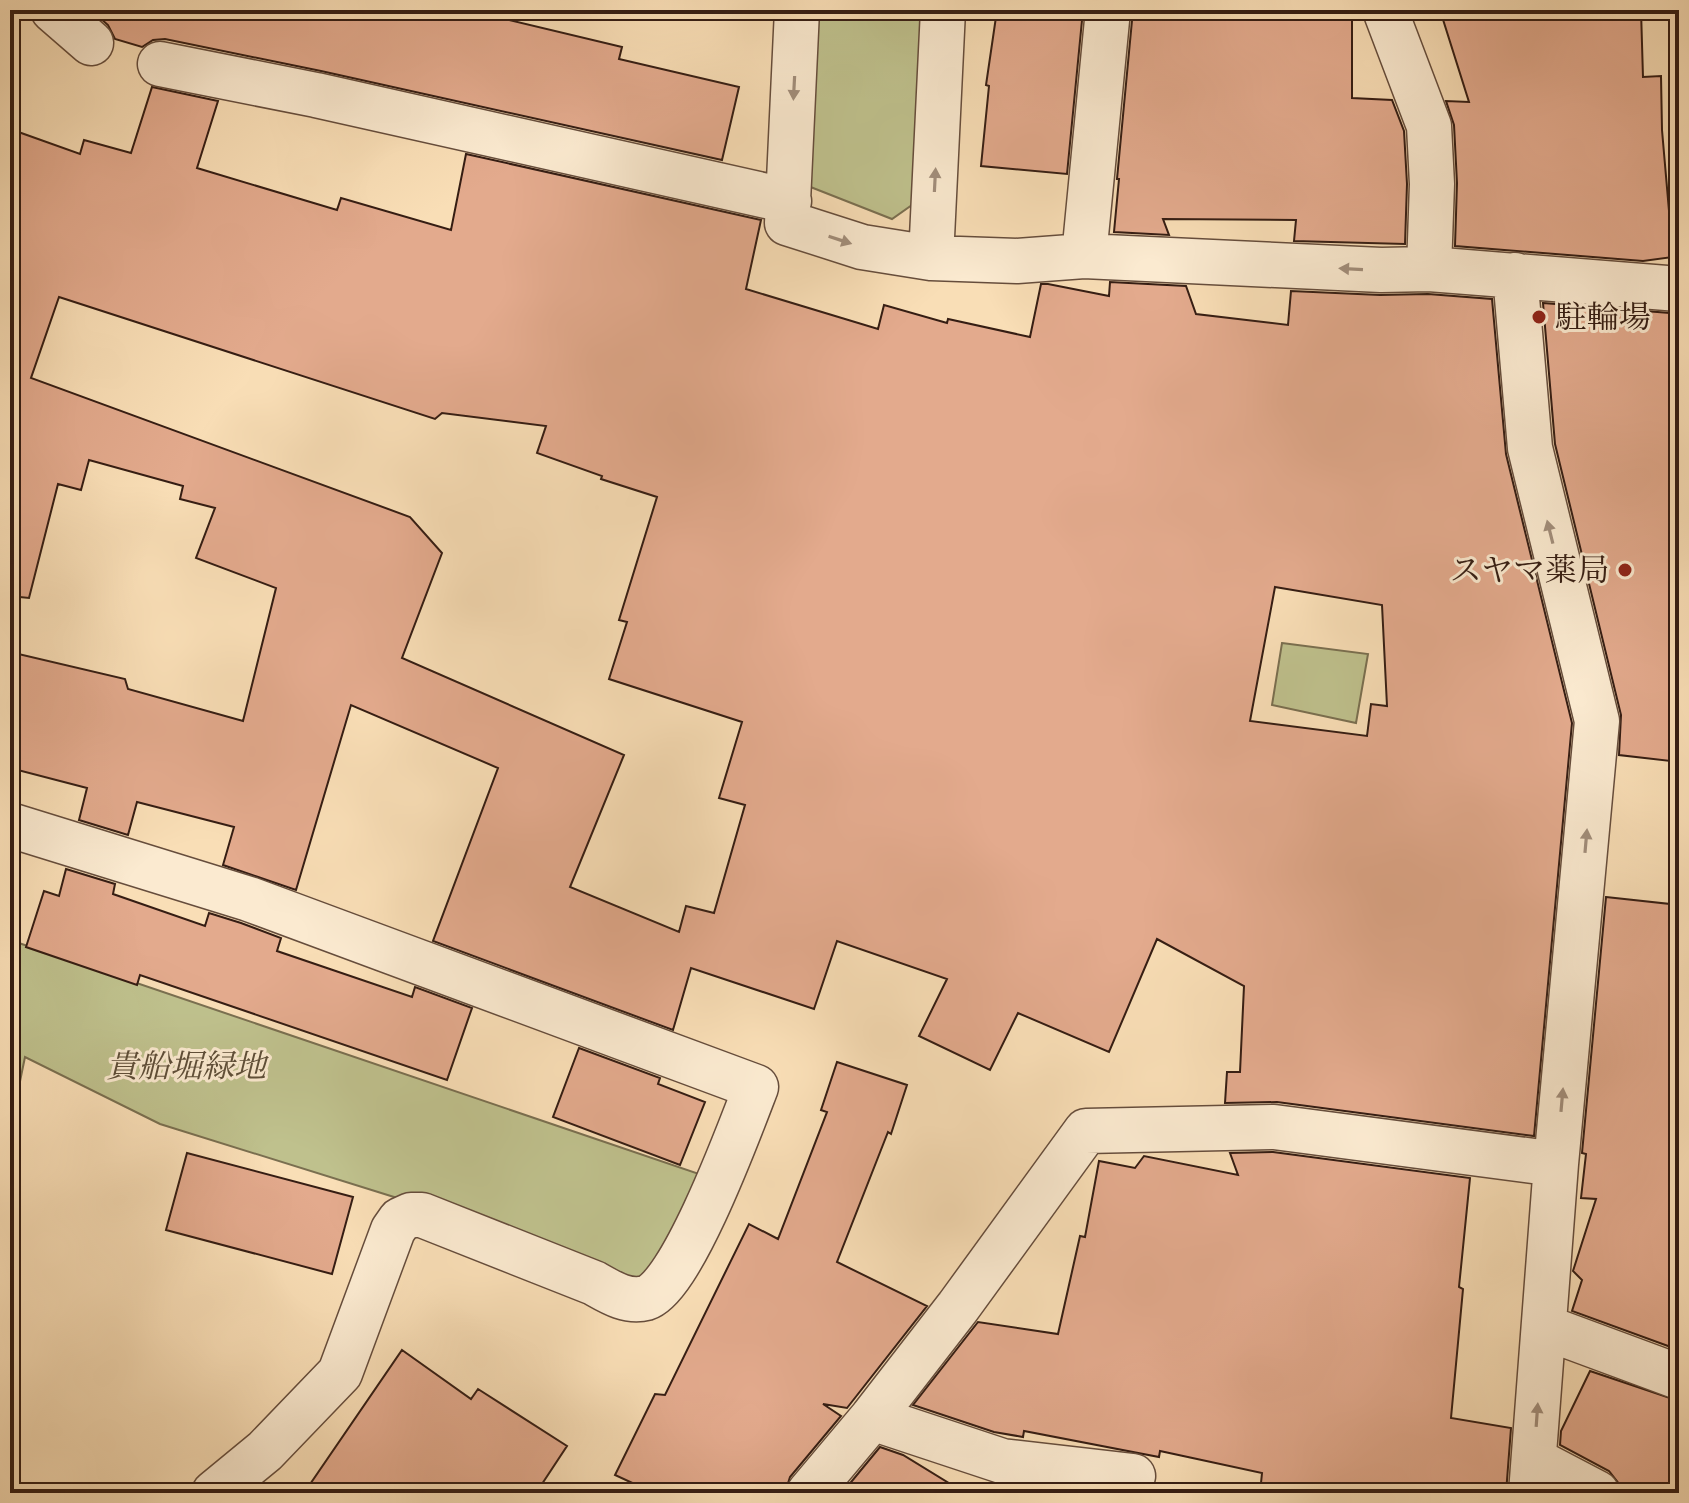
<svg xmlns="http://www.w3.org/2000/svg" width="1689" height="1503" font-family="'EB Garamond','Noto Serif JP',serif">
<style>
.green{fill:#bfc18d;stroke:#7a6f50;stroke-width:2}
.building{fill:#e3aa8d;stroke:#351d13;stroke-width:2;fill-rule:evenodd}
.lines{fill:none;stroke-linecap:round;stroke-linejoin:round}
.minor-casing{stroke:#664d3c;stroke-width:47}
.minor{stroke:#fbead0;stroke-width:44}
.oneway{fill:#a28e7b}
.poi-dot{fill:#8f2418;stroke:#fbead0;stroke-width:3}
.labels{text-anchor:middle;stroke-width:6;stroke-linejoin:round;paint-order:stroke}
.poi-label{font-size:32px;fill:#351d13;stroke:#fbead0;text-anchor:start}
.park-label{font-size:32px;font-style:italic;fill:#5e4e38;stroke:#fbead0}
</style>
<rect width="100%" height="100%" fill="#f9deb6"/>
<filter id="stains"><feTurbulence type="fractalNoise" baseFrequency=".0025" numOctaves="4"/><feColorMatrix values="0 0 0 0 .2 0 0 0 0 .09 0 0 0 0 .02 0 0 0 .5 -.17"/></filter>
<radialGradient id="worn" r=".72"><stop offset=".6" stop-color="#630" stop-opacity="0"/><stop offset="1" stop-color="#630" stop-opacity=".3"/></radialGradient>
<path class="green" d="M813,10H930L919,200L892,219L808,186Z
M1282,643L1368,654L1356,723L1272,705Z
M10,940L708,1177L663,1271L635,1283L394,1197L160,1124L25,1057L10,1130Z"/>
<path class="building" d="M91,10H467L622,47L619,59L739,87L722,160L321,71L165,39L153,40L142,47L115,39L108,25Z
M997,10H1083L1067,174L981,166L989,86L986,85Z
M1133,10H1352V98L1392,100L1404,131L1407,184L1405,244L1294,241L1296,220L1163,219L1169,235L1114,232L1119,179H1117Z
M1440,10H1641L1643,77L1661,76L1662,130L1673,257L1643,261L1455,246L1457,183L1454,125L1446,101L1469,102Z
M152,87L218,101L197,168L337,210L341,198L451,230L466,154L761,220L746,289L878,329L884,305L947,323L948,319L1030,337L1041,284H1048L1109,296L1110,282L1186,286L1196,314L1288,325L1291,291L1380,295L1428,294L1492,299L1506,454L1572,723L1534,1136L1277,1102L1225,1103L1227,1072H1240L1244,986L1157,939L1109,1052L1018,1013L990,1070L919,1036L947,979L837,941L814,1009L691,968L673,1030L433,941L498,768L351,705L296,890L223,865L234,827L137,802L128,835L79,820L87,788L10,768V652L125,679L128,689L243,721L276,588L196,558L215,508L180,499L183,486L89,460L81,490L58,484L29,598L10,596V129L80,154L84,140L131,153ZM59,297L435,419L442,413L546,426L537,453L602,476L601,479L657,497L619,620L627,622L609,679L742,722L719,798L745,805L714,913L686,906L679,932L570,887L624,755L402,658L442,553L410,517L31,378ZM1275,587L1382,605L1387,706L1371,704L1367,736L1250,721Z
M1543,303L1670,313L1679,322V762L1619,755L1621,715L1555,444Z
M66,869L115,884L113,894L205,926L209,913L241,923L281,938L277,951L412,997L415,987L472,1008L447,1080L140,975L137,985L26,947L44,891L59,896Z
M1606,897L1679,905V1198L1673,1254L1679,1256V1350L1572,1311L1582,1280L1573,1271L1596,1199L1581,1198L1586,1154L1582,1153Z
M579,1048L660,1078L658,1084L705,1102L680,1165L553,1117Z
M837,1062L907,1085L891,1134L888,1132L837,1262L927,1306L847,1408L823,1404L841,1416L790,1477L785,1493H654L615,1475L655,1394L665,1395L749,1224L778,1239L827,1112L821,1110Z
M1273,1152L1470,1178L1459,1287L1463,1289L1451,1418L1511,1428L1506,1493H1260L1262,1473L1160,1451L1159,1457L1024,1431L1023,1437L994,1432L913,1405L978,1322L1058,1334L1080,1236L1085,1237L1099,1161L1135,1168L1144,1156L1238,1175L1230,1153Z
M187,1153L353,1197L332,1274L166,1230Z
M402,1350L471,1399L478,1389L567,1446L536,1493H304Z
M1590,1371L1679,1401V1493H1639L1620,1485L1609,1471L1560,1445L1561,1431Z
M880,1447L903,1455L965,1493H842Z"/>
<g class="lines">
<defs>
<path id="minor" d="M53,10L91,43
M797,10L787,223L862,247L931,258L1017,261L1084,256L1381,270L1429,269L1679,289
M1385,10L1429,126L1432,184L1429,269
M160,64L316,95L789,201
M1084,256L1108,10
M931,258L943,10
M1515,275L1530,448L1597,721L1556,1164L1531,1493
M10,825L249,899L756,1087C741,1126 682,1287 646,1298C627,1303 610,1292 594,1283L422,1215H411L400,1220L393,1230L340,1373L265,1451L214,1493
M1544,1327L1679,1377
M872,1418L1002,1461L1133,1476
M1534,1460L1597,1493
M809,1493L872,1418L958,1307L1086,1131L1274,1127L1556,1164"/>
</defs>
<use href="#minor" class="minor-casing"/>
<use href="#minor" class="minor"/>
</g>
<defs><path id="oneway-solid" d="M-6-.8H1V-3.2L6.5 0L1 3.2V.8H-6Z" transform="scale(2)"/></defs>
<g class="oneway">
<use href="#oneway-solid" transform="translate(794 88) rotate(93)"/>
<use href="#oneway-solid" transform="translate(935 180) rotate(-87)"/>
<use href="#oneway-solid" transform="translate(840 240) rotate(18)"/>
<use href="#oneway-solid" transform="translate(1351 269) rotate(-177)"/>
<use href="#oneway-solid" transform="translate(1550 532) rotate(-104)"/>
<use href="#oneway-solid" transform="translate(1586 841) rotate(-85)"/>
<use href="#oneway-solid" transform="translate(1562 1100) rotate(-85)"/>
<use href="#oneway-solid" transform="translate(1537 1415) rotate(-86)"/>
</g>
<g class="poi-dot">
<circle cx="1539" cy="317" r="8"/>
<circle cx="1625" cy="570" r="8"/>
</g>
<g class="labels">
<g class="poi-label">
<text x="1555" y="328">駐輪場</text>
<text x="1609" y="581" text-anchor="end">スヤマ薬局</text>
</g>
<g class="park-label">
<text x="186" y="1077">貴船堀緑地</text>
</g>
</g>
<rect width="1689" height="1503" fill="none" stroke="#f9deb6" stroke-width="40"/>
<rect x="12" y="12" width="1665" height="1479" fill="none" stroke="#351d13" stroke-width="4"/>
<rect x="20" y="20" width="1649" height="1463" fill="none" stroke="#351d13" stroke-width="2"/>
<rect width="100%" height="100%" filter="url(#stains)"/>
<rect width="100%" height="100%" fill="url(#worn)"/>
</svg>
